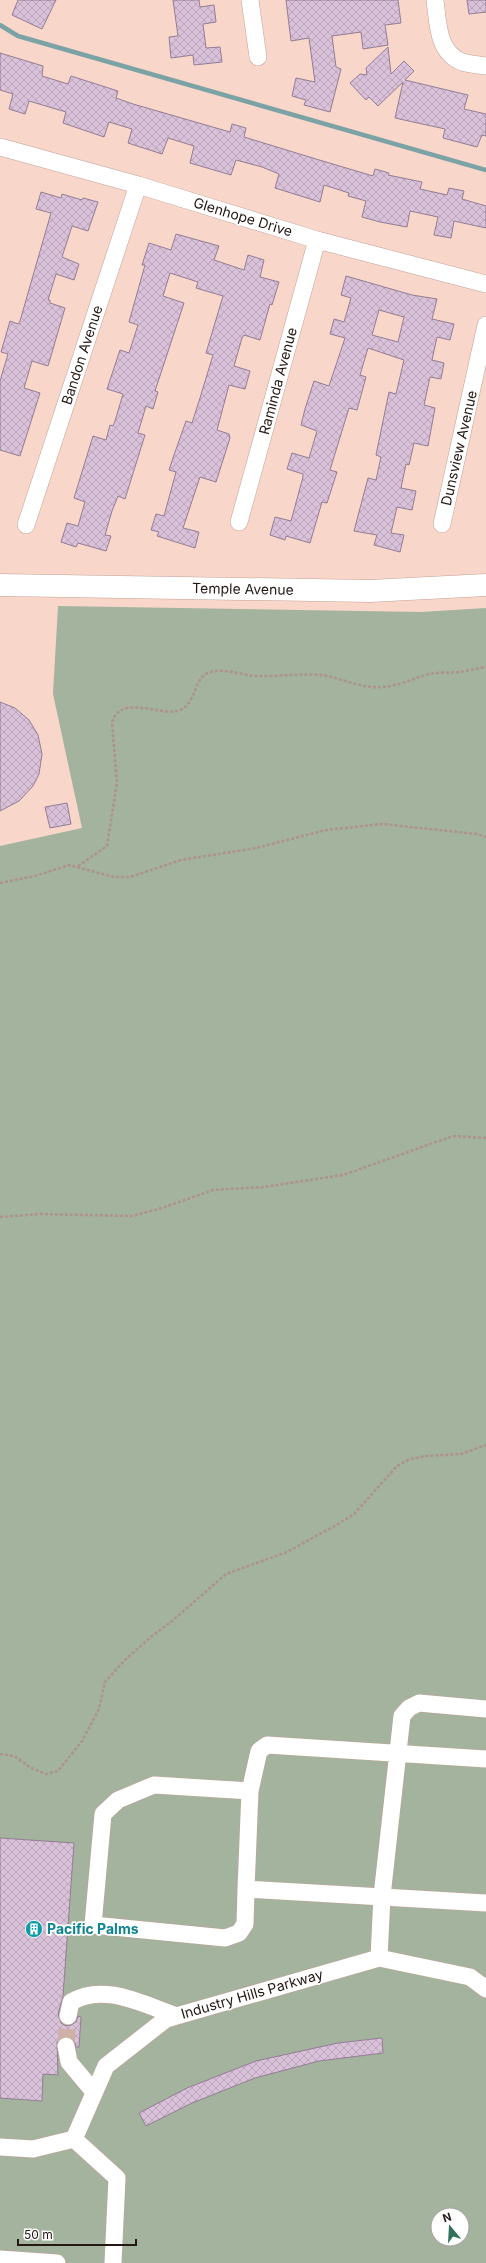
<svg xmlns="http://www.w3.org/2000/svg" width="486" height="2263" font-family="Inter,sans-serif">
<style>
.green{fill:#a3b39e;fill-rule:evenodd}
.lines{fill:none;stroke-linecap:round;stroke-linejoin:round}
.stream{stroke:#7ba2a4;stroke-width:4.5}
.building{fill:url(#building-cross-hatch);stroke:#937d94;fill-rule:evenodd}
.minor-tunnel{stroke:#ceb0a6;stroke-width:17;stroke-dasharray:17 8;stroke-linecap:butt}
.minor-casing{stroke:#c2a297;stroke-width:18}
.major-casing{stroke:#c2a297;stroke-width:23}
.path{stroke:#ad9389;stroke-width:2.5;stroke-dasharray:3 2;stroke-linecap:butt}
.minor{stroke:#fff;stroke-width:17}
.major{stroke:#fff;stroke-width:22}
.labels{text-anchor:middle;stroke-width:3.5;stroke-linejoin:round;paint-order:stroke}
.street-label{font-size:14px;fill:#241814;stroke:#fff}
.culture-label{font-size:14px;font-weight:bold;fill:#0d838f;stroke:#fff;text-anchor:start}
</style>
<defs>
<pattern id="building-cross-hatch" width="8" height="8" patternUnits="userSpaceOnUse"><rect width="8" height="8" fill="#d9c1da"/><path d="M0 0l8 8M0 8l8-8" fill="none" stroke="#baa5ba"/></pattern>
</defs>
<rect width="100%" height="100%" fill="#f8d6ca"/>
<path class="green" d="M58,606L421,612L486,608V2263H0V846L82,828L53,694ZM438,2215H462V2239H438Z"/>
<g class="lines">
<path class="stream" d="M0,25L18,36L486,170"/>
</g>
<path class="building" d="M18,0H56L42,29L12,15Z
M173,0H199L200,7L214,5L216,22L203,24L206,48L220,47L222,62L194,65L193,55L171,58L169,37L178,36Z
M286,0H398L401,23L385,25L388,45L363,49L361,32L332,36L336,67L341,69L330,112L304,105L306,100L292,96L296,78L315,82L309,38L291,41Z
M467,0H486V12L469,14Z
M388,47L391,74L404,61L414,71L405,80L468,95L464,109L486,114V136L482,135L477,147L443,138L445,129L395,118L403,82L378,106L369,97L366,100L350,83L360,74L367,75L366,68Z
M0,53L43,66L42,76L68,84L71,76L118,91L116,98L133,104L230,132L232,124L246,128L244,137L316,159L373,176L375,169L389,173L388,175L422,182L420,189L447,195L449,188L464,191L462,199L486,206V228L454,221L451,238L434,235L438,217L410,211L407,227L380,222L362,217L366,201L348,196L349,193L324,185L320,202L275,188L279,174L262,167L236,160L231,175L190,163L194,146L168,138L162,154L128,143L132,129L109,122L104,137L63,123L66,112L29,101L25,114L9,109L13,94L0,90Z
M41,192L61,198L62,194L82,200L83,198L98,202L88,231L72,226L62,257L79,264L74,280L56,274L48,300H50V303L65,308L48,366L32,361L24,388L40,393L20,456L0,450V381L8,354L1,352L10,321L18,324L20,321L51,213L36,209Z
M176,234L219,246L214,260L244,270L248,255L264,260L260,277L279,282L272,305L270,304L260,340L244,335L242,338L234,366L250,371L245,389L229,385L217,430L229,434L230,438L216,482L200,477L183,528L199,532L195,548L157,536L159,532L151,530L156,514L164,516L176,472L169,470L174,455L186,421L192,423L200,398L213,355L206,353L223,296L196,288L198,282L170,273L163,296L184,303L155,391L158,392L153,409L146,406L138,433L145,435L125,499L118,496L112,511L105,535L111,536L106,551L78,543L76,547L61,542L67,523L78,526L85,502L74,498L93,436L106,440L110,425L113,426L115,421L123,394L107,389L120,350L129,353L138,325L129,322L145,265H142L149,243L171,250Z
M346,276L412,295L437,299L432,319L454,324L450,340L437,337L432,360L444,363L441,379L430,377L424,405L435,408L428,446L414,443L409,465L406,464L401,488L416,491L412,510L397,507L391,533L404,535L400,552L374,545L377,535L354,531L368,478L376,480L381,457L376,455L389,392L396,394L404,360L368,348L360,375L366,377L357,410L349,408L330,470L337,472L327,503L322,502L310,543L286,536L285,540L270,535L275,517L291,521L303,477V474L287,469L292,453L309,458L317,431L301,425L305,409L314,381L329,386L345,338L330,334L334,319L344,322L351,298L341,295ZM379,310L404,317L398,342L372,335Z
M0,702L15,708L29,720L38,735L42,754L39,774L33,786L19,801L0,811Z
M67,803L71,824L50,828L45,807Z
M0,1838L74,1843L63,1996L58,2014L61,2023L66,2026L71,2025L76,2022L78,2016L81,2017L79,2047H76L74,2040L69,2036H64L57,2042L58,2075L43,2074L42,2101L0,2098Z
M382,2038L383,2053L319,2061L255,2078L192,2103L146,2126L139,2113L187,2088L256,2061L338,2043Z"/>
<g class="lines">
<path class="minor-tunnel" d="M66,2046L68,2016"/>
<defs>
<path id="minor" d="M250,0L258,57
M435,0C438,22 437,52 462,62C469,64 478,65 486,66
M0,147L138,185L317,240L486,284
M239,522L317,240
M442,524L486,325
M26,525L138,185
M486,1759L267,1745L259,1751L250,1791L154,1785L118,1800L103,1814L93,1925L225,1938L239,1933L245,1924L246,1889L486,1903
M246,1889L250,1791
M379,1958L382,1896L402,1716L409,1708L419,1703L486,1709
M68,2016L71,2002C104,1982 144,2005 177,2016
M66,2046L69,2062L94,2092
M74,2139L106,2066L166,2019L379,1958L470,1977L486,1989
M74,2139L117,2178L113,2263
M0,2147L33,2149L74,2139
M0,2259L57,2263"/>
<path id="major" d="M0,585L370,591L486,585"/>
</defs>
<use href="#minor" class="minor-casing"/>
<use href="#major" class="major-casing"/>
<path class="path" d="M78,866L107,846L117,783L112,723C119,694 158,715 177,711C198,706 192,676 211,672C225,668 241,675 256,676C277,677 299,673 320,675C338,677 355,686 373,687C393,689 411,679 429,674C438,672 449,673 459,672C468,671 477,668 486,667
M0,883L35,876L69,865L114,877H130L181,860L256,848L326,830L382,824L477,834L486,837
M0,1217L40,1214L132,1216L162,1208L213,1190L264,1187L343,1175L453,1136L486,1138
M0,1754L14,1756L31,1768L46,1774L58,1771L82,1741L99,1709L105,1682L124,1661L152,1636L171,1622L226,1574L287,1552L338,1524L354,1514L397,1466L410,1459L426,1456L461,1454L486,1445"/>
<use href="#minor" class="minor"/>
<use href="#major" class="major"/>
</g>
<defs>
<symbol id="building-disc" viewBox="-11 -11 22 22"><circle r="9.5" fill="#0f9aa8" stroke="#fff"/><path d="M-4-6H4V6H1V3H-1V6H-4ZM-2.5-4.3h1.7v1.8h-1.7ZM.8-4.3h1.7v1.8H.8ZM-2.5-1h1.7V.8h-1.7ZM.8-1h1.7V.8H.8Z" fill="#fff"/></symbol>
</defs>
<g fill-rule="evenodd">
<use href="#building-disc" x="24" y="1919" width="20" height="20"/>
</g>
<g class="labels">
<g class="street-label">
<text transform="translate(243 217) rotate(17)" y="5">Glenhope Drive</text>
<text transform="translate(82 355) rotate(-72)" y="5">Bandon Avenue</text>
<text transform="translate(278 381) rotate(-75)" y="5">Raminda Avenue</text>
<text transform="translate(459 448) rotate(-77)" y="5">Dunsview Avenue</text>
<text transform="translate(243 589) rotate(1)" y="5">Temple Avenue</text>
<text transform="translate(252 1994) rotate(-16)" y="5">Industry Hills Parkway</text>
</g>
<g class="culture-label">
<text x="47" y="1934">Pacific Palms</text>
</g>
</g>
<g transform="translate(450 2227) rotate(342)"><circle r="19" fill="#ffffff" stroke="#a7a3a1"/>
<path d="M0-3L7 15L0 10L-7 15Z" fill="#32715e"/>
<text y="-6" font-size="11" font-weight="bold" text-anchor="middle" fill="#241814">N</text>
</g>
<path d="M18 2239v6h118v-6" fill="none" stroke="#241814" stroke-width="2"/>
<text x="24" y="2239" font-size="12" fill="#241814" stroke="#ffffff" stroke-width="3" paint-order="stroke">50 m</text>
</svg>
